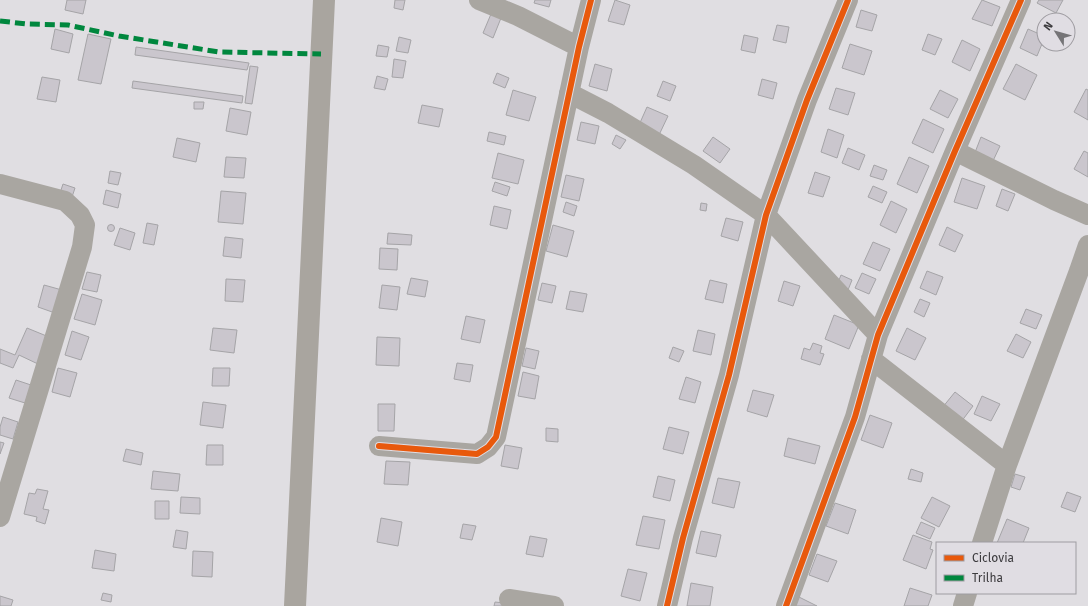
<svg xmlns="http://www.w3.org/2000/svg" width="1088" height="606" font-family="'Fira Sans',sans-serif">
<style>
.building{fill:#cac6cd;stroke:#a5a4a7}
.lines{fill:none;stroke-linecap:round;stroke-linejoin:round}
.street{stroke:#a9a6a1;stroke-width:20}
.secondary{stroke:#a9a59f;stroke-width:22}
.quiet{stroke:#00873e;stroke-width:5;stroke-dasharray:10 5;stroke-linecap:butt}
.cycleway-casing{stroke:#e0dde3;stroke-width:8}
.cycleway{stroke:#e8590c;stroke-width:6}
</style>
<rect width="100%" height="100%" fill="#e0dee2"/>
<path class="building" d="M67,0H86L83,14L65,10Z
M395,0H405L403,10L394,8Z
M535,0H551L549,7L534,3Z
M615,0L630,5L624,25L608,21Z
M982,0L1000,7L992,26L972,19Z
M1039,0H1063L1056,13L1037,3Z
M861,10L877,15L872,31L856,27Z
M491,14L501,18L493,38L483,33Z
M777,25L789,27L786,43L773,40Z
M55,29L73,34L69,53L51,49Z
M1028,29L1044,36V39L1037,56L1020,48Z
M88,34L111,39L101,84L78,80Z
M928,34L942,39L935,55L922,50Z
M744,35L758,38L755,53L741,50Z
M399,37L411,40L408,53L396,51Z
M962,40L980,49L970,71L952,62Z
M850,44L872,51L864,75L842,68Z
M378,45L389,47L387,57L376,56Z
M136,47L249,63L247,70L135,55Z
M394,59L406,61L403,78L392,77Z
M595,64L612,69L607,91L589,86Z
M1016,64L1037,75L1025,100L1003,89Z
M250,66L258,67L252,104L245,103Z
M497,73L509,78L505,88L493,83Z
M377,76L388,79L385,90L374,88Z
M42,77L60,80L56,102L37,99Z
M762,79L777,83L773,99L758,95Z
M133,81L243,96L242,103L132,88Z
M663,81L676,86L670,101L657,96Z
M836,88L855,93L848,115L829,109Z
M1086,89L1088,90V120L1074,112Z
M513,90L536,97L529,121L506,115Z
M940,90L958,99L948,118L930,109Z
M194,102H204L203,109H194Z
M422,105L443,109L439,127L418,123Z
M647,107L668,116L659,135L639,125Z
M230,108L251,112L247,135L226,131Z
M923,119L944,129L933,153L912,143Z
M581,122L599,126L595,144L577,140Z
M828,129L844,135L837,158L821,152Z
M489,132L506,136L504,145L487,141Z
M616,135L626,140L620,149L612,144Z
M713,137L730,149L720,163L703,151Z
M981,137L1000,146L992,163L974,155Z
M177,138L200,143L196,162L173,157Z
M848,148L865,155L859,170L842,163Z
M1084,151L1088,153V177L1074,169Z
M498,153L524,160L518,184L492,178Z
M226,157L246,158L244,178L224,177Z
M909,157L929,166L917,193L897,184Z
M874,165L887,170L883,180L870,176Z
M110,171L121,173L118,185L108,183Z
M815,172L830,177L823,197L808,193Z
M566,175L584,179L579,201L561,197Z
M962,178L985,186L977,209L954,202Z
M495,182L510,187L507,196L492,191Z
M63,184L75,188L71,200L59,196Z
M873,186L887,192L882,203L868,197Z
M1002,189L1015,194L1008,211L996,206Z
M106,190L121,194L118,208L103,204Z
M221,191L246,193L243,224L218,222Z
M891,201L907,209L896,233L880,225Z
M566,202L577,206L574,216L563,212Z
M701,203L707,204L706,211L700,210Z
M494,206L511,210L507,229L490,225Z
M726,218L743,222L738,241L721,236Z
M147,223L158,225L154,245L143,243Z
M107.5 228a3.5 3.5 0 1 1 7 0a3.5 3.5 0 1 1-7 0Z
M553,225L574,231L567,257L546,251Z
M947,227L963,235L955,252L939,245Z
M120,228L135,233L130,250L114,245Z
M388,233L412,235L411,245L387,244Z
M225,237L243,239L241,258L223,256Z
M873,242L890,249L880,271L863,264Z
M380,248L398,249L397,270L379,269Z
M927,271L943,277L936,295L920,288Z
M87,272L101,275L97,292L82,289Z
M862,273L876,279L869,294L855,288Z
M841,275L852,280L848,290L837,285Z
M411,278L428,281L425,297L407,294Z
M226,279L245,280L243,302L225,301Z
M710,280L727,284L723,303L705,299Z
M784,281L800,286L793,306L778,301Z
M542,283L556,286L552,303L538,300Z
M44,285L62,290L55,313L38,307Z
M382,285L400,287L397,310L379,308Z
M570,291L587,294L583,312L566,309Z
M82,294L102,300L95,325L74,319Z
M920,299L930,303L924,317L914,312Z
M1026,309L1042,315L1036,329L1020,323Z
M834,315L859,325L849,349L825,339Z
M466,316L485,320L480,343L461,339Z
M27,328L49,337L38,364L19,355L13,368L0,363V349L15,355Z
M213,328L237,330L234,353L210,350Z
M907,328L926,338L915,360L896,351Z
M698,330L715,334L711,355L693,351Z
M72,331L89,337L81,360L65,355Z
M1016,334L1031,342L1023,358L1007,351Z
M377,337L400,338L399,366L376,365Z
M813,343L822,346L820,353L824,354L820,365L801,359L804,348L810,350Z
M673,347L684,351L679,362L669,358Z
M526,348L539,351L535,369L522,366Z
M457,363L473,365L470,382L454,379Z
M58,368L77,373L70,397L52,392Z
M213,368H230L229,386H212Z
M523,372L539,376L535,399L518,396Z
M686,377L701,382L695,403L679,399Z
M16,380L31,385L25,403L9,398Z
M753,390L774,395L767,417L747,411Z
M955,392L973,406L961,422L942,408Z
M982,396L1000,404L991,421L974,414Z
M203,402L226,405L223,428L200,425Z
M378,404H395L394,431H378Z
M870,415L892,423L883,448L861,440Z
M3,417L18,422L13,439L0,435V427Z
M669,427L689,432L683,454L663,449Z
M546,428L558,429V442L546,441Z
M788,438L820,446L815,464L784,456Z
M0,442L4,443L0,454Z
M207,445H223V465H206Z
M505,445L522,448L518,469L501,466Z
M126,449L143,453L141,465L123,461Z
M386,461L410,462L408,485L384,484Z
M911,469L923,473L921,482L908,479Z
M153,471L180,474L178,491L151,489Z
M1015,474L1025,477L1020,490L1011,487Z
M658,476L675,480L670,501L653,497Z
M718,478L740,482L734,508L712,503Z
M37,489L48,491L43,509L49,510L45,524L36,521L37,517L24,514L29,493L35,494Z
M1067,492L1081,497L1075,512L1061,507Z
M181,497L200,498V514L180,513Z
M932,497L950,506L939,527L921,518Z
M155,501H169V519H155Z
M835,503L856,510L848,534L826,526Z
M643,516L665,520L659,549L636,545Z
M381,518L402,522L398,546L377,542Z
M1007,519L1029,528L1023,543H997Z
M921,522L935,528L930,539L916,533Z
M463,524L476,526L472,540L460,538Z
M176,530L188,532L186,549L173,547Z
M701,531L721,535L716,557L696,553Z
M913,535L932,542L930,549L933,550L926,569L903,560Z
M530,536L547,539L543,557L526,554Z
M95,550L116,554L114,571L92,568Z
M193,551L213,552L212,577L192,576Z
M817,554L837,561L828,582L809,575Z
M628,569L647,573L640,601L621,596Z
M691,583L713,587L710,606H687Z
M910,588L932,595L928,606H904Z
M103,593L112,595L111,602L101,600Z
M0,596L13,600L11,606H0Z
M799,597L817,606H794Z
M495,602L513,604V606H494Z"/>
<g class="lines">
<path class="street" d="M479,0L518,16L579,47
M569,93L608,113L694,165L766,215L878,335
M955,151L1054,200L1088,215
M0,184L65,201L80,215L85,225L82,247L0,517
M871,359L1007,465
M379,446L477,454L488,447L496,437L579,47L591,0
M982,543L1007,465L1079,271L1088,245
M509,599L554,606
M667,606L683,538L729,375L766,215L807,100L848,0
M786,606L855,417L878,335L955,151L1021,0
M963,606L967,593"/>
<path class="secondary" d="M295,606L324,0"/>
<path class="quiet" d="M0,21L27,24L68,25L119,36L219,52L321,54"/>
<defs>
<path id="cycleway" d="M379,446L477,454L488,447L496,437L579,47L591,0
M667,606L683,538L729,375L766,215L807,100L848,0
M786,606L855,417L878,335L955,151L1021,0"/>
</defs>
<use href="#cycleway" class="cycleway-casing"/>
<use href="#cycleway" class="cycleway"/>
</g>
<rect x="936" y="542" width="140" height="52" fill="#e0dde3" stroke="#9e9ca1"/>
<rect x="944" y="555" width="20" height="6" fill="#e8590c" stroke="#9e9ca1"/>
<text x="972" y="562" font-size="12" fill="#3c3b3e">Ciclovia</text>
<rect x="944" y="575" width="20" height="6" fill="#00873e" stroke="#9e9ca1"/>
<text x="972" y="582" font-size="12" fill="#3c3b3e">Trilha</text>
<g transform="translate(1056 32) rotate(307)"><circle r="19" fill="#e0dde3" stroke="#9e9ca1"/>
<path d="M0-3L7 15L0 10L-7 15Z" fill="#757477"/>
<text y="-6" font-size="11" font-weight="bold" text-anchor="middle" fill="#3c3b3e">N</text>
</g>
</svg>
